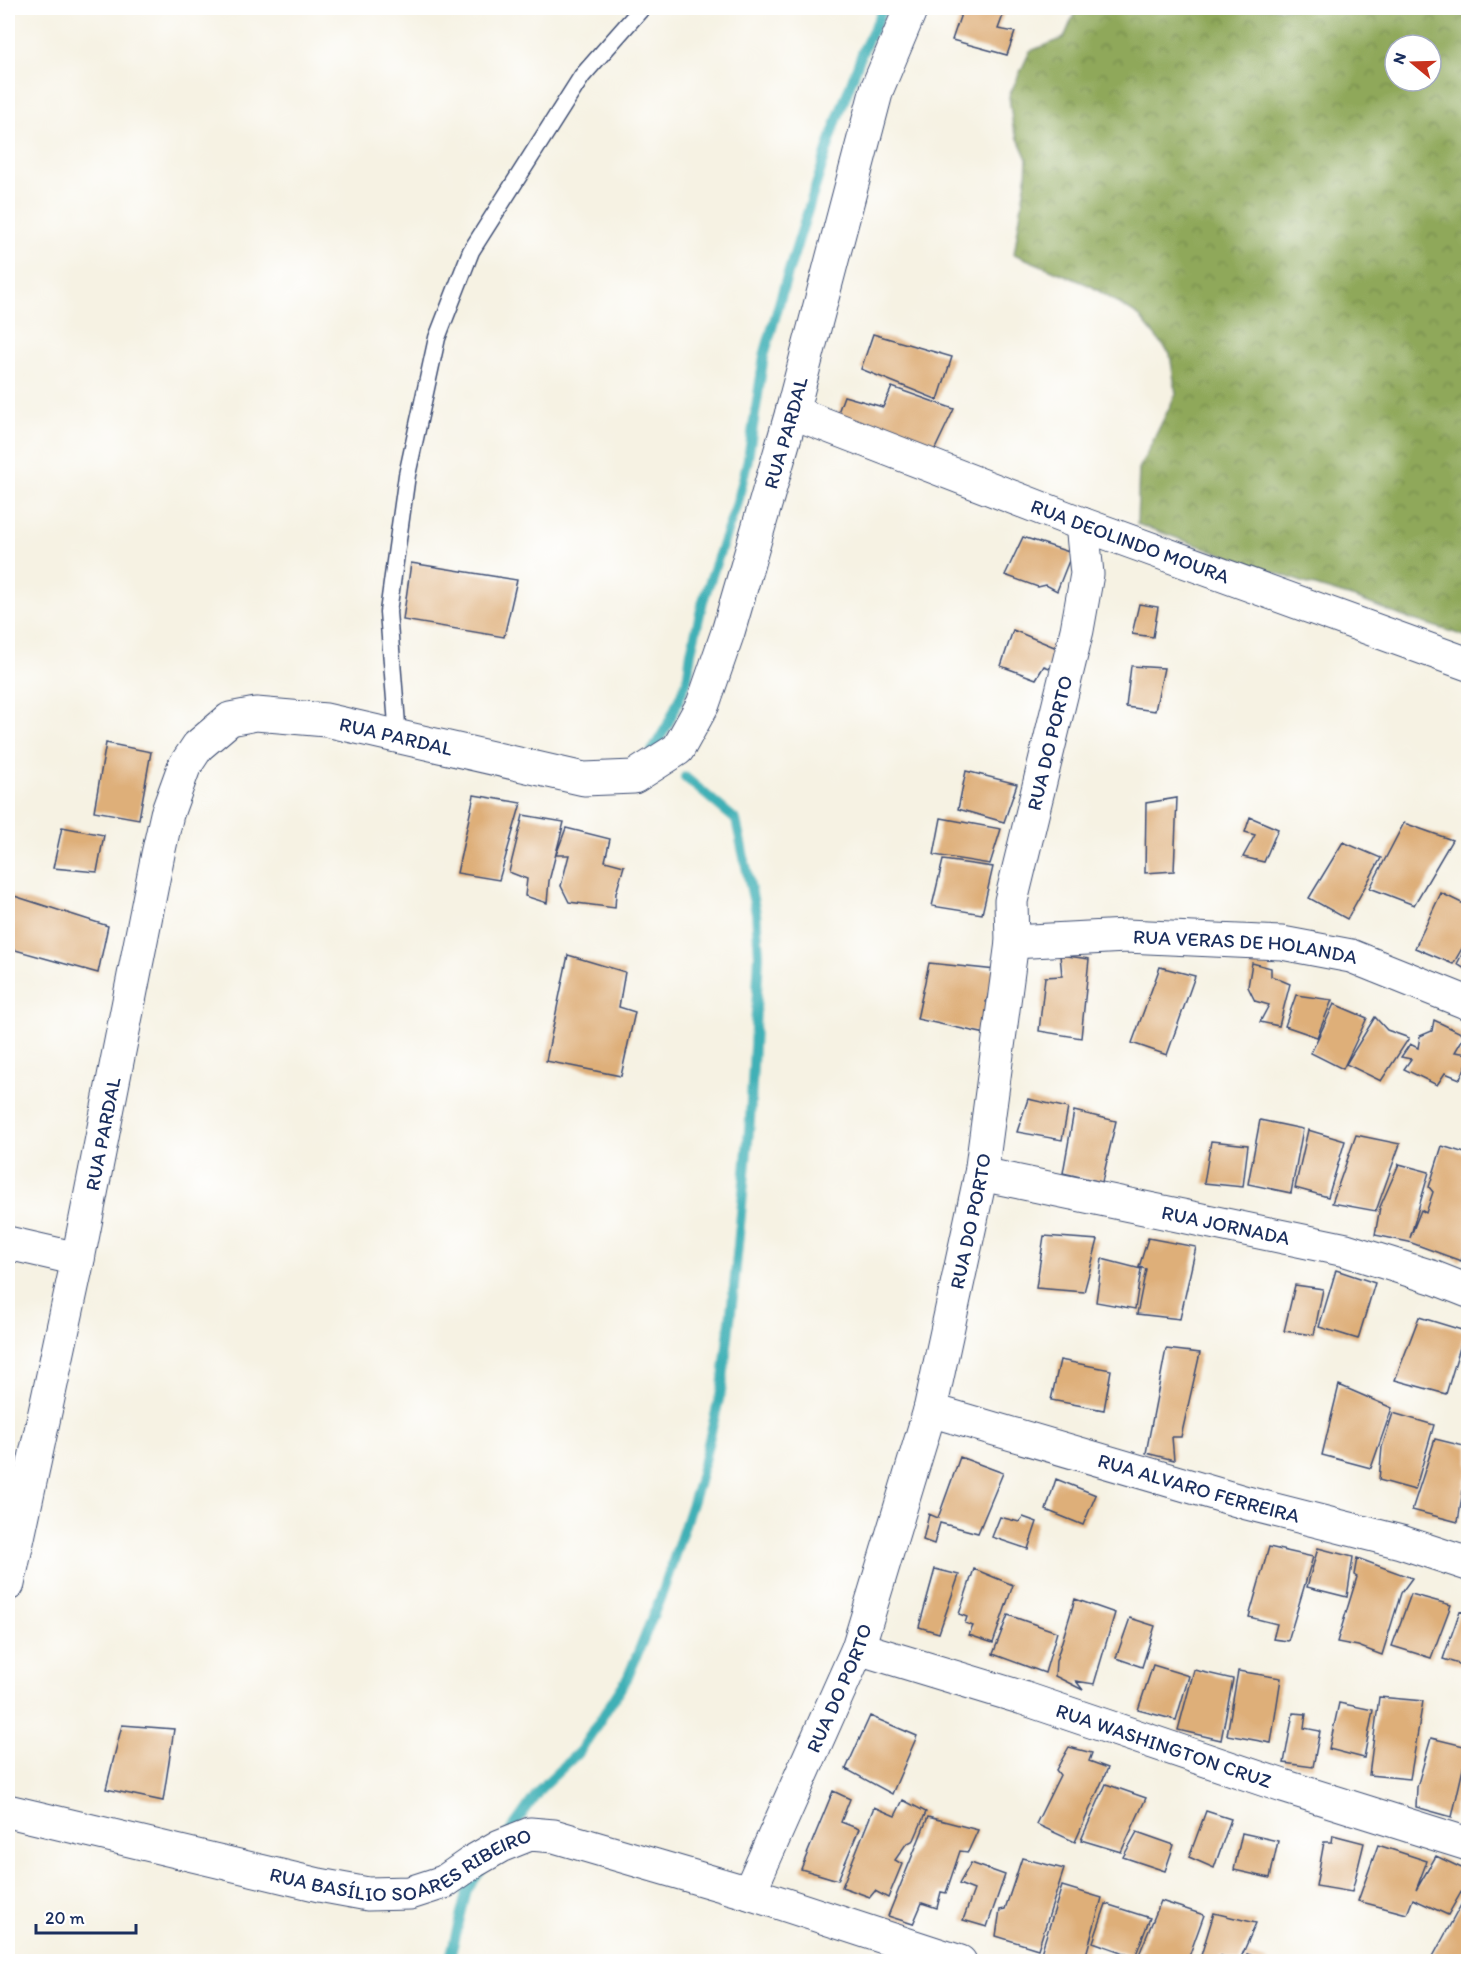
<svg xmlns="http://www.w3.org/2000/svg" width="1476" height="1969" font-family="Itim,sans-serif">
<style>
.forest{fill:url(#forest-crowns);stroke:#556c5c;stroke-width:1.5;fill-rule:evenodd}
.lines{fill:none;stroke-linecap:round;stroke-linejoin:round}
.stream{stroke:#3fb0b6;stroke-width:10}
.building{fill:#deaf79}
.service-casing{stroke:#3c4c72;stroke-width:19}
.minor-casing{stroke:#3c4c72;stroke-width:35}
.service{stroke:#fff;stroke-width:16}
.minor{stroke:#fff;stroke-width:33}
.labels{text-anchor:middle;stroke-width:4.5;stroke-linejoin:round;paint-order:stroke}
.street-label{font-size:20px;fill:#1b2f5e;stroke:#fff}
</style>
<defs>
<pattern id="forest-crowns" width="20" height="18" patternUnits="userSpaceOnUse" patternTransform="scale(1.5)"><rect width="20" height="18" fill="#8fa85a"/><path d="M2 6a3 3 0 1 1 6 0M12 15a3 3 0 1 1 6 0" fill="none" stroke="#74894e"/></pattern>
</defs>
<rect width="100%" height="100%" fill="#fff"/>
<filter id="ink" filterUnits="userSpaceOnUse"><feTurbulence type="fractalNoise" baseFrequency=".0167" numOctaves="2"/><feDisplacementMap in="SourceGraphic" scale="12" xChannelSelector="R" yChannelSelector="G"/><feConvolveMatrix kernelMatrix="1 2 1 2 8 2 1 2 1" color-interpolation-filters="sRGB"/></filter>
<filter id="wash" filterUnits="userSpaceOnUse"><feTurbulence type="fractalNoise" baseFrequency=".008" numOctaves="4" result="noise"/><feDisplacementMap in="SourceGraphic" scale="24" xChannelSelector="R" yChannelSelector="G"/><feGaussianBlur stdDeviation="1.35" result="paint"/><feColorMatrix in="noise" values="0 0 0 0 0 0 0 0 0 0 0 0 0 0 0 0 0 1.4 0 .05"/><feComposite in="paint" operator="in"/></filter>
<g filter="url(#wash)">
<rect width="100%" height="100%" fill="#f6f2e3"/>
<path class="forest" d="M1082,8H1468V637L1401,616L1358,599L1302,582L1137,524L1139,469L1176,394L1170,354L1139,316L1091,286L1014,254L1026,179L1027,159L1013,127L1009,96L1030,51L1064,38L1075,12ZM1395,45H1431V81H1395Z"/>
<g class="lines">
<path class="stream" d="M652,751L667,726L687,681L691,652L703,601L738,500L748,459L764,356L785,283L835,125L864,48L884,8
M509,1833L541,1788L580,1751L628,1677L663,1591L698,1485L722,1387L734,1287L750,1120L759,955L756,913L736,820L685,777
M449,1962L467,1890L482,1869"/>
</g>
<g id="blocks">
<path class="building" d="M963,8H996L1005,10L998,29L1015,32L1007,55L952,40Z
M873,334L952,357L938,400L861,369Z
M892,387L954,409L934,451L836,418L844,396L883,407Z
M1023,537L1072,553L1057,591L1046,585L1038,587L1005,575Z
M411,563L517,580L504,637L403,620Z
M1139,604L1158,607L1153,637L1132,634Z
M1013,630L1064,651L1055,670L1044,666L1036,679L1001,666Z
M1131,666L1164,668L1155,711L1126,707Z
M106,743L151,752L139,819L94,811Z
M966,771L1017,784L1004,822L958,809Z
M474,795L521,803L499,880L457,873Z
M1177,798L1174,871L1145,873L1146,803Z
M523,815L564,822L549,881L547,903L525,896L527,879L509,872Z
M1250,817L1278,829L1264,862L1243,857L1255,835L1245,832Z
M941,818L1001,829L990,864L934,855Z
M1404,823L1452,840L1414,905L1370,888Z
M62,827L104,835L97,872L53,868Z
M566,828L610,839L605,861L624,866L616,893L615,908L569,902L561,886L569,855H556Z
M1343,842L1381,858L1347,919L1309,898Z
M943,860L993,867L982,914L932,906Z
M1441,893L1468,906V938L1453,964L1415,948Z
M8,894L108,926L98,973L8,948Z
M1468,943V971L1457,964Z
M568,955L625,972L619,1007L635,1012L621,1076L546,1061Z
M1060,955L1089,959L1081,1038L1039,1031L1045,977L1062,976Z
M929,963L996,970L986,1002L994,1008L986,1034L917,1019Z
M1252,963L1271,968V976L1290,984L1279,1026L1260,1022L1269,1005L1255,1001L1248,987Z
M1160,967L1195,976L1167,1055L1132,1043Z
M1296,995L1332,1000L1317,1037L1285,1026Z
M1334,1004L1367,1018L1343,1069L1311,1053Z
M1375,1017L1387,1030L1409,1038L1381,1081L1346,1064Z
M1434,1020L1465,1035L1455,1052L1468,1054V1061L1460,1079L1445,1073L1437,1085L1404,1069L1411,1059L1401,1057L1410,1044L1418,1048L1420,1036L1432,1031Z
M1028,1099L1068,1108L1062,1140L1017,1132Z
M1074,1111L1116,1121L1102,1182L1063,1173Z
M1260,1120L1303,1129L1291,1193L1248,1184Z
M1308,1130L1345,1141L1328,1197L1295,1188Z
M1356,1135L1400,1144L1376,1211L1332,1203Z
M1211,1141L1248,1145L1243,1187L1204,1183Z
M1442,1146L1468,1154V1243L1461,1261L1409,1242L1375,1235L1380,1207L1399,1164L1429,1172L1410,1238L1421,1210L1426,1213L1433,1192L1429,1187Z
M1044,1236L1098,1240L1084,1292L1036,1288Z
M1148,1238L1196,1247L1180,1319L1137,1314L1146,1269L1139,1267Z
M1102,1259L1141,1269L1135,1309L1096,1302Z
M1336,1270L1375,1283L1358,1339L1319,1327Z
M1295,1285L1323,1289L1314,1335L1284,1331Z
M1419,1317L1465,1331L1446,1394L1395,1380Z
M1166,1349L1200,1353L1181,1437H1172L1174,1460L1146,1453Z
M1060,1360L1111,1370L1104,1410L1051,1400Z
M1339,1385L1392,1408L1371,1468L1322,1455Z
M1393,1413L1434,1425L1415,1490L1379,1480L1382,1447Z
M1435,1439L1468,1447V1471L1464,1484L1458,1522L1412,1510Z
M960,1457L1003,1473L978,1533L940,1523L934,1544L923,1540L929,1514L938,1518Z
M1056,1479L1096,1495L1083,1525L1046,1510Z
M1000,1517L1019,1522L1023,1517L1037,1522L1028,1549L992,1537Z
M1269,1547L1313,1557L1288,1641L1273,1639L1277,1624L1249,1617Z
M1318,1548L1353,1557L1347,1597L1307,1587Z
M1357,1558L1412,1578L1401,1593L1382,1655L1358,1646L1337,1642L1357,1577L1354,1575Z
M935,1569L959,1575L939,1633L919,1627Z
M974,1569L1013,1585L993,1643L969,1635L973,1626L965,1623L967,1617L959,1614Z
M1411,1594L1451,1605L1431,1658L1392,1646Z
M1075,1599L1115,1613L1094,1684L1076,1681L1083,1690L1055,1676L1056,1661Z
M1460,1611L1468,1614V1667L1443,1659Z
M1008,1615L1057,1632L1045,1673L993,1654Z
M1130,1618L1155,1626L1142,1667L1116,1658Z
M1153,1665L1189,1676L1176,1720L1138,1710Z
M1194,1670L1233,1679L1221,1740L1178,1730Z
M1238,1671L1281,1678L1271,1743L1227,1735Z
M1379,1697L1423,1701L1410,1779L1369,1775Z
M1339,1703L1373,1710L1364,1758L1329,1749Z
M1293,1713L1306,1714L1304,1728L1320,1731L1313,1767L1284,1763Z
M870,1716L917,1736L892,1794L846,1769Z
M122,1725L174,1729L163,1801L106,1789Z
M1431,1738L1468,1747L1452,1817L1416,1807L1417,1787Z
M1069,1747L1092,1753L1089,1761L1108,1768L1075,1842L1036,1824L1060,1775L1056,1770Z
M1106,1784L1146,1798L1121,1852L1081,1840Z
M833,1791L850,1799L841,1822L859,1829L838,1880L801,1869Z
M903,1800L926,1812L914,1840L906,1844L895,1860L902,1864L888,1898L875,1891L870,1897L842,1887L874,1807L895,1816Z
M1206,1811L1231,1819L1214,1868L1189,1857Z
M928,1817L978,1830L968,1852L960,1851L946,1893L941,1892L937,1908L922,1903L913,1924L888,1916Z
M1137,1832L1174,1845L1165,1871L1123,1857Z
M1242,1833L1278,1841L1270,1878L1234,1870Z
M1333,1835L1364,1843L1352,1892L1316,1886L1324,1842H1332Z
M1378,1845L1427,1861L1416,1890L1436,1856L1468,1871V1880L1448,1915L1413,1899L1407,1914L1358,1901Z
M1022,1858L1064,1869L1038,1949L996,1936L1000,1910L1005,1909Z
M971,1863L1005,1875L987,1927L963,1920L974,1890L959,1884Z
M1062,1886L1102,1898L1084,1962H1045L1039,1959Z
M1468,1892V1962H1430Z
M1161,1901L1204,1915L1187,1962H1136Z
M1106,1904L1150,1918L1135,1957L1093,1942Z
M1214,1913L1256,1923L1239,1962L1221,1956L1218,1962H1199Z
M1247,1954L1268,1961V1962H1245Z"/>
</g>
</g>
<g filter="url(#ink)">
<use href="#blocks" fill-opacity="0" stroke="#3c4c72" stroke-width="1.5"/>
<g class="lines">
<defs>
<path id="service" d="M398,737L388,612L407,475L437,338L471,251L582,76L642,8"/>
<g id="minor">
<path id="s1" d="M792,412L1082,524L1468,664"/>
<path id="s2" d="M1012,942L1126,936L1282,943L1351,956L1468,1003"/>
<path id="s3" d="M981,1174L1346,1250L1435,1278L1468,1291"/>
<path d="M8,1243L78,1259"/>
<path id="s4" d="M930,1410L1247,1503L1401,1542L1468,1564"/>
<path id="s5" d="M8,1584L78,1259L158,854L167,814L184,767L198,746L230,719L256,714L326,720L584,779L634,777L678,749L703,704L728,632L792,412L877,89L911,8"/>
<path id="s6" d="M858,1648L1023,1698L1283,1786L1468,1844"/>
<path id="s7" d="M8,1811L319,1885L368,1894L410,1893L444,1882L474,1861L500,1846L530,1834L554,1836L749,1893L960,1962"/>
<path id="s8" d="M749,1893L858,1648L930,1410L981,1174L1012,942L1011,901L1077,630L1087,574L1082,524"/>
</g>
</defs>
<use href="#service" class="service-casing"/>
<use href="#minor" class="minor-casing"/>
<use href="#service" class="service"/>
<use href="#minor" class="minor"/>
</g>
</g>
<g class="labels">
<g class="street-label">
<text dy="7" stroke="none"><textPath href="#s5" startOffset="1702">RUA PARDAL</textPath></text>
<text dy="7" stroke="none"><textPath href="#s1" startOffset="362">RUA DEOLINDO MOURA</textPath></text>
<text dy="7" stroke="none"><textPath href="#s5" startOffset="1072">RUA PARDAL</textPath></text>
<text dy="7" stroke="none"><textPath href="#s8" startOffset="1196">RUA DO PORTO</textPath></text>
<text dy="7" stroke="none"><textPath href="#s2" startOffset="234">RUA VERAS DE HOLANDA</textPath></text>
<text dy="7" stroke="none"><textPath href="#s5" startOffset="460">RUA PARDAL</textPath></text>
<text dy="7" stroke="none"><textPath href="#s8" startOffset="710">RUA DO PORTO</textPath></text>
<text dy="7" stroke="none"><textPath href="#s3" startOffset="250">RUA JORNADA</textPath></text>
<text dy="7" stroke="none"><textPath href="#s4" startOffset="280">RUA ALVARO FERREIRA</textPath></text>
<text dy="7" stroke="none"><textPath href="#s8" startOffset="224">RUA DO PORTO</textPath></text>
<text dy="7" stroke="none"><textPath href="#s6" startOffset="321">RUA WASHINGTON CRUZ</textPath></text>
<text dy="7" stroke="none"><textPath href="#s7" startOffset="408">RUA BASÍLIO SOARES RIBEIRO</textPath></text>
</g>
</g>
<rect width="1476" height="1969" fill="none" stroke="#fff" stroke-width="30"/>
<g transform="translate(1413 63) rotate(289)"><circle r="28" fill="#ffffff" stroke="#a4acbf" stroke-width="1.5"/>
<path d="M0-4.5L10 22L0 15L-10 22Z" fill="#c8321e"/>
<text y="-9" font-size="16" font-weight="bold" text-anchor="middle" fill="#1b2f5e">N</text>
</g>
<path d="M36 1924v9h100v-9" fill="none" stroke="#1b2f5e" stroke-width="3"/>
<text x="45" y="1924" font-size="18" fill="#1b2f5e" stroke="#ffffff" stroke-width="4.5" paint-order="stroke">20 m</text>
</svg>
